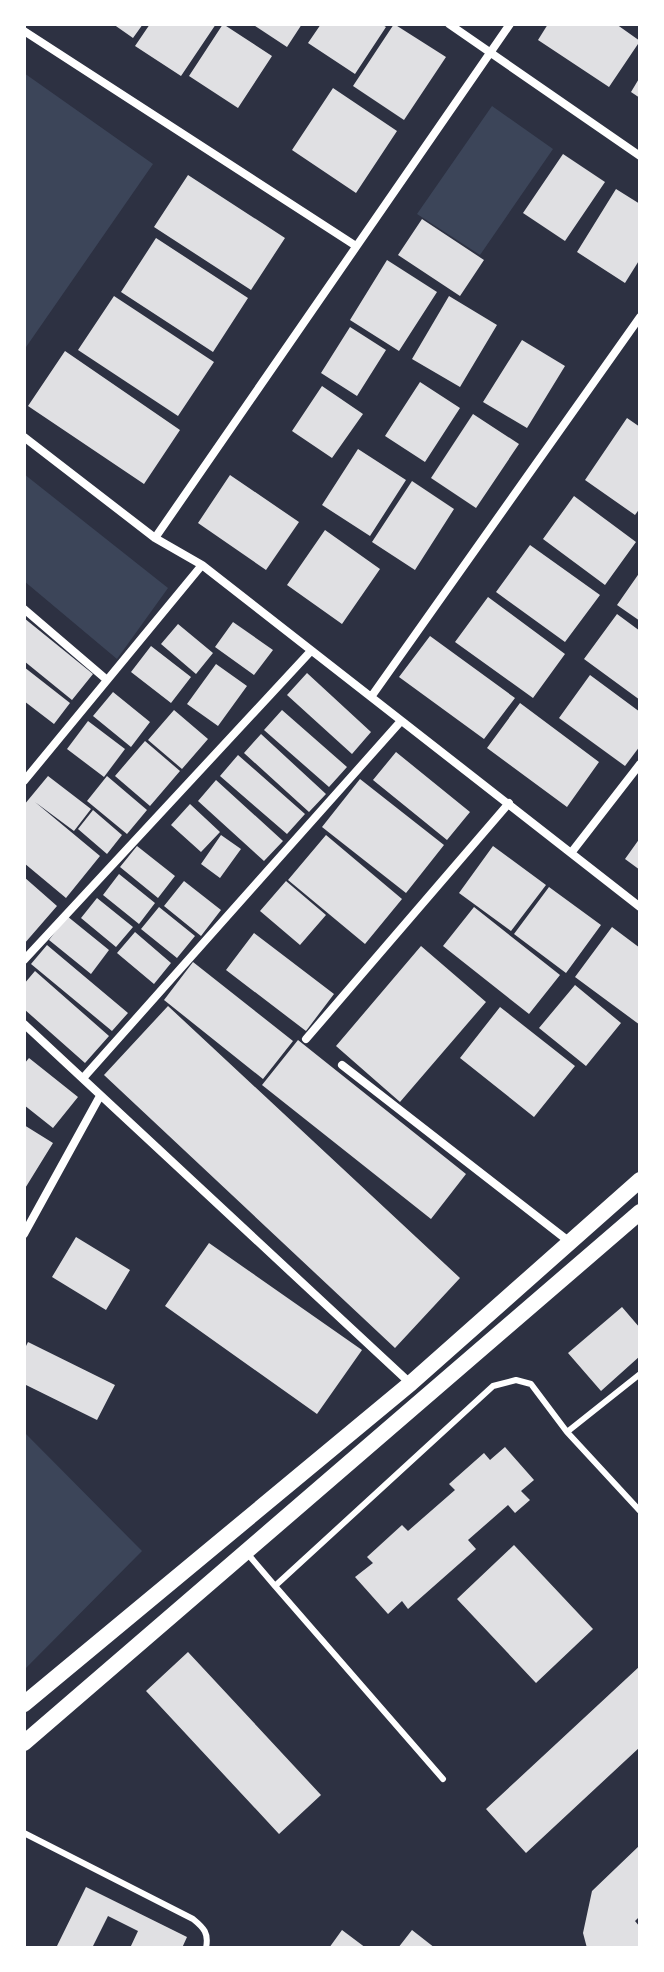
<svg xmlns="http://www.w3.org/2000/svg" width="664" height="1972" font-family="'PT Serif',serif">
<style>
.green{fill:#3c4559}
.building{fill:#e0e0e3}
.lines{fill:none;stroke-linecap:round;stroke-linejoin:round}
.service{stroke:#fff;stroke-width:6}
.minor{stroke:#fff;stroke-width:8}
.secondary{stroke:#fff;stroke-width:16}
</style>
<rect width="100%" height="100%" fill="#2d3142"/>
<path class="green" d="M24,73L153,164L24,350Z
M492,106L553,149L480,255L417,214Z
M24,474L168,588L117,659L24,581Z
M24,1432L142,1551L24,1670Z"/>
<path class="building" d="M113,24H143L133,38Z
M150,24H216L181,76L135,46Z
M223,24L272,56L238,108L189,76Z
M252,24H302L287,47Z
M321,24H381L386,27L355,74L308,43Z
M394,24L446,57L404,120L353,86Z
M548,24H616L640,41L609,87L538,40Z
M640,77V98L631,92Z
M333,88L397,131L356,193L292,150Z
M563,154L605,182L565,241L523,213Z
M188,175L285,238L251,290L154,227Z
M616,189L640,204V259L625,283L577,252Z
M422,219L484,260L460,296L398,255Z
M156,238L248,298L213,352L121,292Z
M387,260L437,292L399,351L350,320Z
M114,296L214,362L178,416L78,350Z
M449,296L497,325L460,387L412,359Z
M350,327L386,350L357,396L321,373Z
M522,340L565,366L527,428L483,402Z
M65,351L180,430L144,484L28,406Z
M420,382L460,408L425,462L385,436Z
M322,386L363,414L332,458L292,431Z
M473,414L519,444L476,508L431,478Z
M627,418L640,427V508L635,515L585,480Z
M358,449L406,480L370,536L322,505Z
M230,475L299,522L266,570L198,523Z
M412,481L454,509L415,570L372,542Z
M574,496L636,542L605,585L543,539Z
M325,530L380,569L342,624L287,585Z
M530,545L600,595L565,642L496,592Z
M640,572V621L617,605Z
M488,597L565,654L533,698L455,642Z
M617,614L640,631V700L584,659Z
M24,618L93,674L72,700L24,661Z
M233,622L273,650L254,675L215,647Z
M178,624L213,653L196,674L161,644Z
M430,636L515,698L484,739L399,677Z
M151,646L191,677L171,703L131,672Z
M216,664L247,686L218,726L187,704Z
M24,667L70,703L54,724L24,701Z
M307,673L371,732L352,754L287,695Z
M590,675L640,712V746L625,766L559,718Z
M113,692L150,722L131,747L93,716Z
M520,703L599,762L567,807L487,748Z
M174,710L208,739L182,769L148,740Z
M282,710L347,767L329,787L264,730Z
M88,721L125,749L104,777L67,749Z
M261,734L326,794L309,812L244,753Z
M145,741L180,771L150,806L115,776Z
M396,752L470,812L447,840L373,780Z
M238,755L305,814L287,834L220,776Z
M48,776L91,809L74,831L35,802L100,856L66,898L24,863V805Z
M107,776L147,810L127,834L87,801Z
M360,779L444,845L406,893L322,827Z
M216,780L283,841L264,861L198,801Z
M190,804L220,832L201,852L171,825Z
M93,810L122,835L107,854L78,829Z
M221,835L241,849L220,878L201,864Z
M326,835L402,899L365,944L288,880Z
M640,838V870L625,859Z
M137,846L175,876L158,898L120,867Z
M493,846L546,885L511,931L459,893Z
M119,874L155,903L139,924L103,895Z
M24,877L57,906L24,944Z
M184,881L221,910L201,936L164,906Z
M286,881L326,915L300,945L260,911Z
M549,887L601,925L566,973L514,934Z
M97,898L133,927L116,947L81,918Z
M159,907L195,936L177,958L141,929Z
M474,907L560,975L529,1014L443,946Z
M67,916L109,950L91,974L49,940Z
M612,927L640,948V1025L575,977Z
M135,932L171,963L154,984L117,953Z
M254,933L334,994L306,1031L226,970Z
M47,945L128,1013L112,1031L31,964Z
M421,946L486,1002L400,1102L336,1046Z
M193,962L293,1041L263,1079L164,1000Z
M35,971L109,1036L85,1063L24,1009V984Z
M575,985L621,1023L586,1066L539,1028Z
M168,1006L460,1278L395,1348L104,1075Z
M500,1007L575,1066L534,1117L460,1058Z
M298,1040L466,1174L431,1219L262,1085Z
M29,1058L78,1097L53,1128L24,1105V1064Z
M24,1125L53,1143L24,1190Z
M76,1237L130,1270L106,1310L52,1277Z
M209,1243L362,1350L317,1414L165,1306Z
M622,1307L640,1328V1356L601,1391L568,1353Z
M28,1342L115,1385L97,1420L24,1384V1350Z
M505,1447L534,1480L521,1491L530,1500L515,1513L508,1505L468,1540L476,1549L408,1609L402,1601L388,1614L355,1577L373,1563L367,1557L402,1525L408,1531L455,1490L449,1484L484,1453L490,1460Z
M514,1545L593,1629L536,1683L457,1599Z
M188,1652L321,1795L279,1834L146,1691Z
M640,1666V1747L526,1853L486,1809Z
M640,1845V1916L635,1921L640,1927V1948H587L583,1933L592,1891Z
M86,1887L187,1937L182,1948H130L138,1931L108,1916L92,1948H56Z
M342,1930L366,1948H329Z
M412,1930L435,1948H398Z"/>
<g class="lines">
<path class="service" d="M567,1432L640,1374
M246,1552L275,1586
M443,1779L275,1586L493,1386L516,1380L531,1384L567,1432L640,1511
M24,1833L193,1919C204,1928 209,1933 206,1948"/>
<path class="minor" d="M449,24L640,156
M24,31L356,246
M24,437L155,538L202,565L640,907
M155,538L510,24
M24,609L107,680
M371,697L640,317
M24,781L202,565
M571,853L640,764
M24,960L310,652
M24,1024L410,1383
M306,1039L509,803
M342,1065L571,1243
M84,1077L401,721
M24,1234L100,1096"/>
<path class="secondary" d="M24,1704L411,1383L640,1180
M24,1743L640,1212"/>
</g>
<rect width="664" height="1972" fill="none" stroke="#ffffff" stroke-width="52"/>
</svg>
